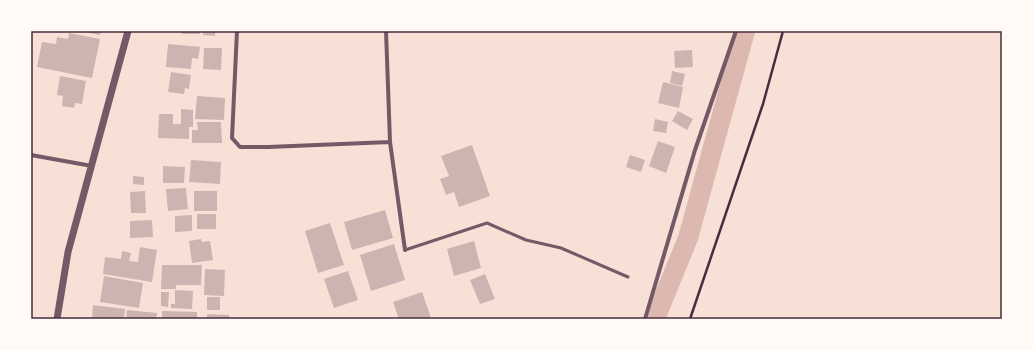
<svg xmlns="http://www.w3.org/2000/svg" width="1033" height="350" font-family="'Source Serif 4',serif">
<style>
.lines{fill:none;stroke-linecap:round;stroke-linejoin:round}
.canal{stroke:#dcb8b0;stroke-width:20}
.building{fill:#ccb4b1}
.path{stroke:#4a2c40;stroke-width:2.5}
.service{stroke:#755966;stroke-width:3}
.minor{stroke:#755966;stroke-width:4}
.tertiary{stroke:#755966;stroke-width:7}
.neatline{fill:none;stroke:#4a2c40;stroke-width:1.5}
</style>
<rect width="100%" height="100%" fill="#f7e1d7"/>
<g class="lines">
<path class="canal" d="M655,319L688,238L745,31"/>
</g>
<path class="building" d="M80,31H100V35Z
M182,31H200V34H182Z
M203,31H215V36L203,35Z
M69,33L100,39L92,78L37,67L42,42L56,44L57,37L68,39Z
M168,44L200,47L198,59L192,58L191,69L166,67Z
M204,48H222L221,70L203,69Z
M692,50L693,67L675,68L674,51Z
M672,71L685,74L682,86L670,83Z
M171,72L191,75L189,89L185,88L184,94L168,92Z
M60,76L86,81L82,104L75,103L74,108L62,106L63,96L57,95Z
M663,82L683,87L679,108L658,103Z
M197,96L225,98L224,120L195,119Z
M181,109L193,110V127H189V139L158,138L159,114H173V124H181Z
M678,111L693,119L687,130L672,121Z
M655,119L668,122L666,133L653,131Z
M197,122H221L222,143H192V130H198Z
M658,141L675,147L666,173L649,166Z
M472,145L490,196L459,207L454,192L446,195L440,179L449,176L441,156Z
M630,155L645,160L641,172L626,167Z
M191,160L221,162L220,184L189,182Z
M163,166L185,167L184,183H163Z
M133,176L144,177V185L133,184Z
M186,188L188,209L168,211L166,189Z
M145,191L146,213H131L130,192Z
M194,191H217V211H194Z
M385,210L393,238L352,250L344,222Z
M197,214H216V229H197Z
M192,215V231L175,232V216Z
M152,220L153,237L130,238V221Z
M330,223L344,265L318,273L305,231Z
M201,239L202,242L210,241L213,260L192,263L189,241Z
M474,241L481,268L454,276L447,249Z
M394,244L405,280L371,291L360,255Z
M140,247L157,250L152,282L103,274L105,257L121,259L122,251L131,253L129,261L138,262Z
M162,265H202L201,285H176V289H161Z
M205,269L225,270L224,296L204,295Z
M348,271L358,300L334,308L324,279Z
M485,274L495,299L480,304L470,280Z
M104,276L143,283L139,308L100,302Z
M175,290L193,291L192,309L171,308V304H175Z
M161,292H169L168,307L161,306Z
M422,292L431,318L399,319L393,302Z
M207,297H220V310H207Z
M93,305L125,309L124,319H92Z
M127,310L157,313L156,319H126Z
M162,311L197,312V319H162Z
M207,314L229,315V319H207Z"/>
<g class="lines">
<path class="path" d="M690,319L763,104L783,31"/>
<path class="service" d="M405,250L487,223L526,240L561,248L628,277"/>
<path class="minor" d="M237,31L232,138L240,147H268L390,142
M386,31L390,142L405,250
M31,155L92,166
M645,319L695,150L736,31"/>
<path class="tertiary" d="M57,319L68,252L128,31"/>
</g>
<rect width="1033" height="350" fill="none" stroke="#fffaf5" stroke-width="64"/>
<rect x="32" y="32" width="969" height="286" class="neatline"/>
</svg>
